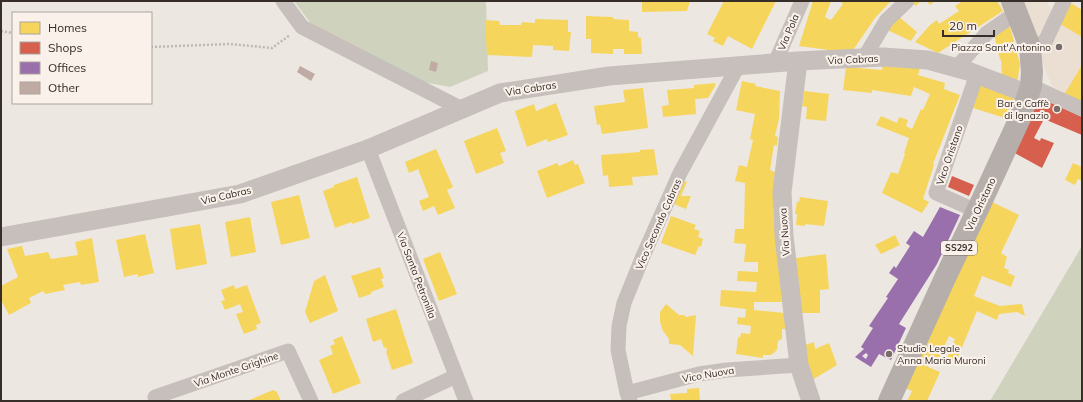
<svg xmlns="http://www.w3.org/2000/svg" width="1083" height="402" font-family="Mulish,sans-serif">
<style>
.green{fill:#cfd2bc}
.plaza{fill:#ebded2}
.homes{fill:#f6d55c}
.shops{fill:#d6604d}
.offices{fill:#9970ab;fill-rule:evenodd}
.building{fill:#c0aaa4}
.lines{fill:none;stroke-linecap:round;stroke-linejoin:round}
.path{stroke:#bfb8b3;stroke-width:2.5;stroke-dasharray:2 2;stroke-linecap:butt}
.minor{stroke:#c6bfbb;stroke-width:15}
.tertiary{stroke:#c6bfbb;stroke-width:19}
.primary{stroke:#b5aeaa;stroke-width:22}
.poi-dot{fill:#776e6a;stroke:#f9f1ea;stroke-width:1.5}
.labels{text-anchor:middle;stroke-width:4;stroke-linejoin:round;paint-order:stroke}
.shield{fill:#f9f1ea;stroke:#716863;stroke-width:1}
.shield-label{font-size:9px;font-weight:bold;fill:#372d29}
.street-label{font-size:10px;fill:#372d29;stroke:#f9f1ea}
.poi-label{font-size:10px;fill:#372d29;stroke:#f9f1ea;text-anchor:end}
</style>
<rect width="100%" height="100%" fill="#ede7e2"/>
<path class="green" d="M294,1H486L488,71L450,87L424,82L312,25Z
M1082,246V401H990Z"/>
<path class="plaza" d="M1021,1H1046L1060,24L1082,37V65L1065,93L1052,86L1040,56Z"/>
<path class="homes" d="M642,1H690L687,11L642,12Z
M724,1H776L752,49L728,36L723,46L713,41L715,38L707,34Z
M813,1H831L825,17L831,20L843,4L840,1H891L875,18L851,53L799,46Z
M914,1H921L916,6L912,2Z
M926,1H935L930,5Z
M963,1H997L1003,11L938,53L915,42L930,25L937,20L939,24L959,11L955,6Z
M1071,3L1082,10V37L1060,24Z
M586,16L613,17V19L629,20V31L638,32V37L641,38L642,54H624V49H613V54L591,53V39H586Z
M898,16L917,32L911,41L885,29Z
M535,19L568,20V32H571L569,51L553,50V46L533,45L532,57L487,55L485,20L499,21L500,25H521L522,22L535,23Z
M1009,23L1020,64L1017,84L1002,78L1001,59L1000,60L994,34Z
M883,61L920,68L918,75L945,83L944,89L960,95L933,164L934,165L923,199L929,202L922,213L882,193L891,172L898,174L905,154L904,153L909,138L876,125L881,116L897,123L899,117L908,120L906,126L912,129L921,109L923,110L930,94L914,87L911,96L872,90V93L843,90L846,67L882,70Z
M1082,65V103L1065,93Z
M742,81L756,84L755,86L780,91L779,119L775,136L778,137L777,146L774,145L770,170L775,172L773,211L782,302H754V310L785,313L787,329H782V339L778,341L777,350L771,355H763V358L736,354L738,337L740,338L741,333L750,334L751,326L737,324L738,317L745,318L746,309L720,306L721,290L756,292L757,282L737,281L738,271L758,272V262H744L746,244L734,243L735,229H744L745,183L735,181L739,165L747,167L753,140L750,139L755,114L736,110Z
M715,83V86L708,98L695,99L696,114L663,117L662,106L669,105L667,90L694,88V85Z
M980,85L1015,97L1005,118L973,108Z
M643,88L648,128L602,134L600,124L597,125L594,106L625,102L623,90Z
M804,91L829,94L826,121L806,119L807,107L802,106Z
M556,103L568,135L548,142L547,139L527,147L515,111L534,104L536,111Z
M497,128L506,151L500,153L504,163L476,174L464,141Z
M436,149L453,187L447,190L455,208L438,215L434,206L423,211L419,201L429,197L418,169L409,173L405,162Z
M654,149L658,175L632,177L633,185L609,187L608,175L603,176L601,155L640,152V150Z
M573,160L575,165L578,164L585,183L547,198L537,171L557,163L559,166Z
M1073,163L1082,167V181L1078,179L1075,185L1065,180Z
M357,177L370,218L352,224V222L335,228L323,191L334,187V185Z
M680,180L687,182L681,196H691L686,209L671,203Z
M299,195L310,238L281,245L271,202Z
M800,197L828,201L824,226L805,224V226L796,225L797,214H795L797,201L799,202Z
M990,201L1019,215L1001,253L1007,257L1004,268L1009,270L1008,273L1015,276L1011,287L982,276L974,296L1000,306L1022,304L1025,316L1017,312L999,314L997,320L977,311L956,362L947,358L955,339L949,336L939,358L933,356L928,367L940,372L927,401H907L912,391L905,388Z
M671,216L696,225L694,229L700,231L698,237L703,239L701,247L699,246L695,255L661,243Z
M250,217L256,252L231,257L225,222Z
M200,224L207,264L176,270L170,229Z
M145,234L154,273L138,277V274L124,277L116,240Z
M895,235L900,245L881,254L875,245Z
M92,238L99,282L81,285L80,282L63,285L65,290L45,294L43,291L29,298L31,303L9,315L1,300V286L18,277L7,249L22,246L25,256L48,252L51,259L78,255L75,242Z
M440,252L457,294L439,301L423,259Z
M826,254L829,289L820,290V313H797L796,258Z
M380,267L384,278L381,279L384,287L371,292V294L359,298L351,276Z
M325,275L338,311L310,323L305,312L314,281Z
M234,285L235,289L247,285L261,323L256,325L257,329L244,334L236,314L243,312L240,304L225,310L221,301L225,300L221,290Z
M666,304L679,315H684L686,317L696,315L693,356L680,345L669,344V339L663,331L660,322V312Z
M396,309L413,363L392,370L386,352L387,351L386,347L384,348L381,339L373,342L366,319Z
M342,336L361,383L333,394L319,360L333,354L330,346L335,344L333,340Z
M814,342L815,349L829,343L837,365L812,380L802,346Z
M699,388L700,401H671L670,394L687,393V389Z
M273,390L277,392L281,401H247Z"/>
<path class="shops" d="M1037,96L1082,117V135L1044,119L1034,138L1040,141L1041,138L1054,143L1042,168L1011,151Z
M952,176L974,185L969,196L948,187Z"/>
<path class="offices" d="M940,207L960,215L937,264L899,324L906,328L891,360L879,354L871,367L855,357L864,349L861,347L873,328L869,326L888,298L886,297L898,279L889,273L894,266L896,268L910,246L906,243L914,231L923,237ZM866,353L868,355L866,359L862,356Z"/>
<path class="building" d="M431,61L438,63L436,72L429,70Z
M300,66L315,74L311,81L297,72Z"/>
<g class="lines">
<path class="path" d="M1,31L13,33
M151,47L230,44L272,48L290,35"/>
<path class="minor" d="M283,1L302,27L462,109
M1030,47L1045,42L1064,1
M864,58L886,21L907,1
M775,63L802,1
M957,67L987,33L1016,13
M1031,86L1082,109
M368,149L466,401
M977,211L936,193L977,74
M627,393L618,350L619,326L624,303L643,256L680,173L738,66
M155,397L288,351L311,401
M403,401L456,376
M630,401L627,393L699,374L727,370L799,365"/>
<path class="tertiary" d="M798,61L782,192L784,236L799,365L811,401
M1,237L240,194L368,149L500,93L609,76L798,61L883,57L928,60L968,71L1028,94"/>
<path class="primary" d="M889,401L945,278L977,211L1020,118L1031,86L1032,72L1030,47L1012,1"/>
</g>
<g class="poi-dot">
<circle cx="1059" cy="47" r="4"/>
<circle cx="1057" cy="109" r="4"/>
<circle cx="889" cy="354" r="4"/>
</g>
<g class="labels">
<rect class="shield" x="941" y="241" width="36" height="14" rx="3"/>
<g class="shield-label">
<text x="959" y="251">SS292</text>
</g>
<g class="street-label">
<text transform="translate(788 32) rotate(-67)" y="4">Via Pola</text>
<text transform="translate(853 59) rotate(-3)" y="4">Via Cabras</text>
<text transform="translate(531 88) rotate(-9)" y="4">Via Cabras</text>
<text transform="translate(949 155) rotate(-71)" y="4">Vico Oristano</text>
<text transform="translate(226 195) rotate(-13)" y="4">Via Cabras</text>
<text transform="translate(980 204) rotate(-65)" y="4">Via Oristano</text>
<text transform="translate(658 224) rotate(-66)" y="4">Vico Secondo Cabras</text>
<text transform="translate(784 232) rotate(-94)" y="4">Via Nuova</text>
<text transform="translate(417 275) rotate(69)" y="4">Via Santa Petronilla</text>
<text transform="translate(236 369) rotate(-19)" y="4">Via Monte Grighine</text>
<text transform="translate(708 374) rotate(-10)" y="4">Vico Nuova</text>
</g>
<g class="poi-label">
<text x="1051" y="51">Piazza Sant'Antonino</text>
<text x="1049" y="107">Bar e Caffè<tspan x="1049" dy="12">di Ignazio</tspan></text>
<text x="897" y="352" text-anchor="start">Studio Legale<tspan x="897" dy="12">Anna Maria Muroni</tspan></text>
</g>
</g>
<rect width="1083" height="402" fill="none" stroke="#372d29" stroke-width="4"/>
<rect x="12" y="12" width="140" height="92" fill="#f9f1ea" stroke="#aba39d"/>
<rect x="20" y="22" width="20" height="12" fill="#f6d55c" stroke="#aba39d"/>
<text x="48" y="32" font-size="12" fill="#372d29">Homes</text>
<rect x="20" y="42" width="20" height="12" fill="#d6604d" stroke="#aba39d"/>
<text x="48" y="52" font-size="12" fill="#372d29">Shops</text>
<rect x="20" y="62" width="20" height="12" fill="#9970ab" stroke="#aba39d"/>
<text x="48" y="72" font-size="12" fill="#372d29">Offices</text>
<rect x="20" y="82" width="20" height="12" fill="#c0aaa4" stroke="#aba39d"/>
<text x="48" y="92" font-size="12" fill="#372d29">Other</text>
<path d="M943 30v6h51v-6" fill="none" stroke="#372d29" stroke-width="2"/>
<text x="949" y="30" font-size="12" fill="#372d29" stroke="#f9f1ea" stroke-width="3" paint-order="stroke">20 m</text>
</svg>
